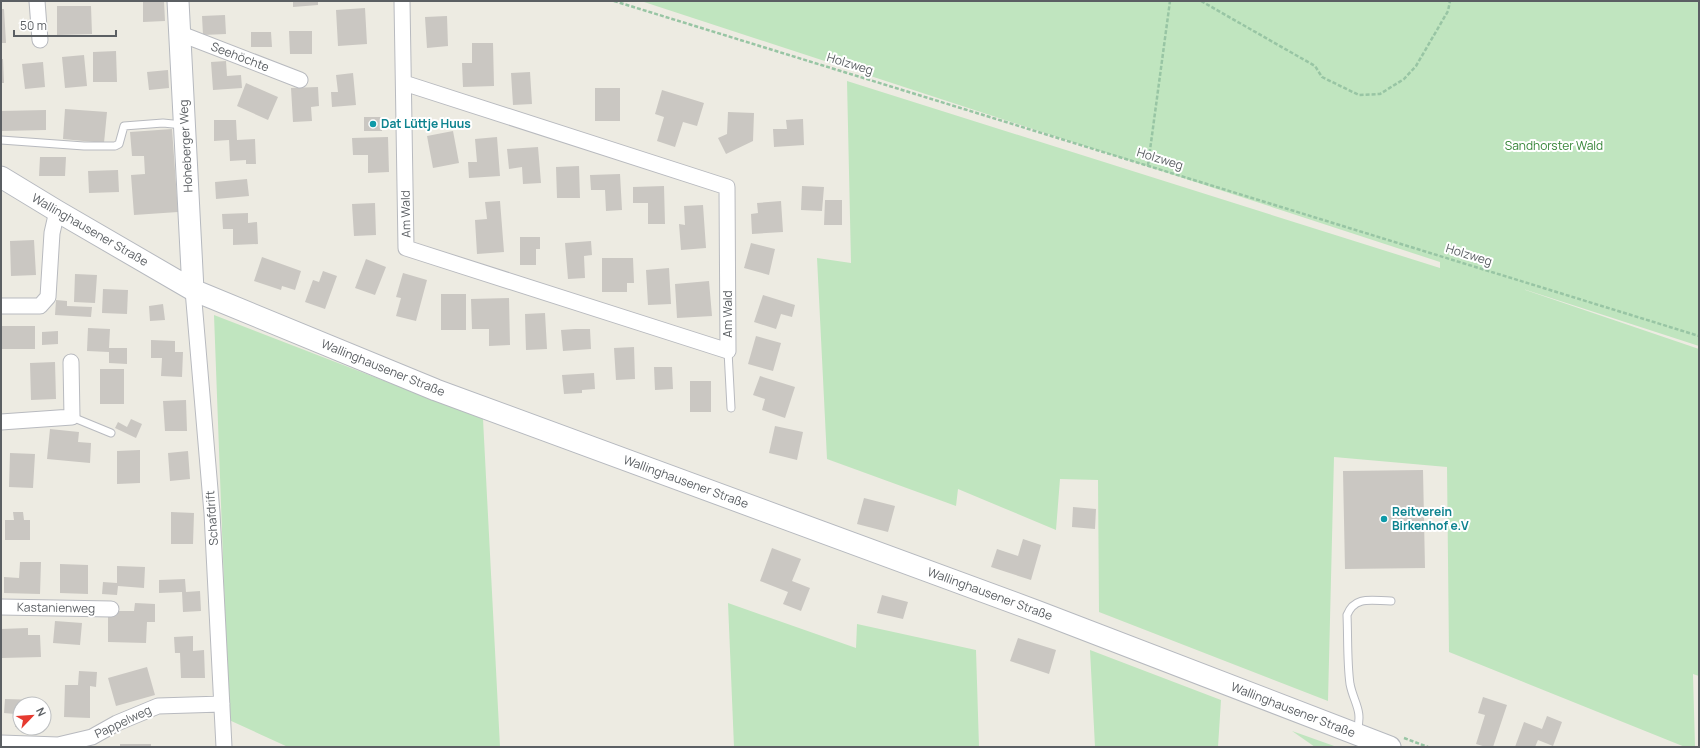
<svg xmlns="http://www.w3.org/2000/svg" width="1700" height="748" font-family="Manrope,sans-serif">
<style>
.green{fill:#c0e5bf}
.building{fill:#cac7c2}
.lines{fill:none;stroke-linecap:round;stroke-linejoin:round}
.lane-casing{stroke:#b8babf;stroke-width:9}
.street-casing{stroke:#b8babf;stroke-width:17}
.secondary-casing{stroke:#b6b9bf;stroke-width:23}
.path{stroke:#98c5a4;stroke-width:2.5;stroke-dasharray:4 2;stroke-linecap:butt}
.lane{stroke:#fff;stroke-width:7}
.street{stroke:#fff;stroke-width:15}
.secondary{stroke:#fff;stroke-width:21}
.culture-dot{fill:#0f9aa8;stroke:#fff;stroke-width:1.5}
.labels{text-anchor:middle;stroke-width:4;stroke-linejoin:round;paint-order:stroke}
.street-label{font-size:12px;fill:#5b5f63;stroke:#fff}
.culture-label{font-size:12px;font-weight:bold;fill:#0d838f;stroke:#fff;text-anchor:start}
.park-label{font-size:12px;fill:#378639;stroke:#fff}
</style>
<rect width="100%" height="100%" fill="#edebe2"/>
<path class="green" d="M641,1H1699V346L1514,286L1699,349V676L1693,674L1695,747H1685L1449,652L1447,467L1334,457L1328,701L1099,612L1098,480L1060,479L1056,530L958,489L956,506L827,459L817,258L851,263L847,81L1440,268V262Z
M214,315L483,419L500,747H288L229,720Z
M728,603L856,648L857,624L976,650L979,747H734Z
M1090,650L1221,700L1218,747H1095Z
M1292,731L1337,747H1315Z"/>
<path class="building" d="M143,1H164L165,21L143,22Z
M293,1H318V5L293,7Z
M57,6H91L92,34L57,35Z
M365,8L367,44L338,46L336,10Z
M1,9H4L6,43H1Z
M225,15L226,34L203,35L202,16Z
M447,16L448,46L427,48L425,17Z
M289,31H312V54H290Z
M251,32H271L272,47H251Z
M472,43H493L494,86L463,87L462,63H472Z
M116,51L117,82H93V52Z
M84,55L87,86L65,88L62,57Z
M1,59H3L4,83H1Z
M226,61L227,76L241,75L242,88L213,90L211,62Z
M43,62L45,87L25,89L22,64Z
M168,70L169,88L149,90L147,72Z
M530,72L532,104L513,105L511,73Z
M353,73L356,105L332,107L331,92H338L336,75Z
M246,83L278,97L268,120L237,106Z
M318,87L319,106L311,107L312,121L293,122L291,88Z
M595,88H620V121H595Z
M662,90L704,103L697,126L683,122L675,147L657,141L664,117L655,114Z
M65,109L107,112L104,143L63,139Z
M46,110V130L1,131V111Z
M728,112L754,113L753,141L726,154L718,138L727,134Z
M364,117H382V131H364Z
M803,119L804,145L774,147L773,129H787L786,120Z
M214,120H236L237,140L255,139L256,164H246V160L230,161L229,140L214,141Z
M172,129L178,212L134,215L131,175L145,174L144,156H132L130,132Z
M453,131L459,163L433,168L427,136Z
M388,137L389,172L368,173V155H353L352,138Z
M497,137L500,176L469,178L468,162H477L475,139Z
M538,147L541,183L523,184L522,167L509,169L507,149Z
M40,157H66L65,176H39Z
M579,166L580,198H557L556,167Z
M118,170L119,192L89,193L88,171Z
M620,174L622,210L606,211L605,190H591L590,175Z
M247,179L249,196L216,199L215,182Z
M664,186L665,224H648V203H633V187Z
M802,186L824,187L822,211L801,210Z
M825,200H842V225H824Z
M500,201L504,252L477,254L475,220L487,219L485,202Z
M781,201L783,232L752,234L751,214L758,213L757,203Z
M375,203L376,235L354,236L352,204Z
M703,205L706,248L681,250L679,224L685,225L684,206Z
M248,213V223L257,222L258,244L233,245V229H223L222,214Z
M520,237H540V249H536V265H520Z
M34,240L36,275L11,276L10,241Z
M591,241L592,255L584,256L585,278L568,279L565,243Z
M751,243L775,249L769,275L744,268Z
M262,257L301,271L295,290L282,286L281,290L254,281Z
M602,258H633L634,283H627V292H602Z
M366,259L386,267L375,295L355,288Z
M669,268L671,304L648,305L646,270Z
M323,271L337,276L325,309L305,302L313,280L319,282Z
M403,273L427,280L416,321L396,316L401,298L396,297Z
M75,274L97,275L95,303L74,302Z
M709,281L712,316L677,318L675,284Z
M103,289L128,290L127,314L102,313Z
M441,294H466V330H441Z
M763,295L795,305L792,317L781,314L776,329L754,322Z
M509,298L510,345L489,346V329H472L471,299Z
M56,300L67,301V306L92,307L91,317L55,315Z
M163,304L165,320L150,321L149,306Z
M545,313L547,349L526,350L525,314Z
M1,326H35V349H1Z
M88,328L110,329L109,348H127V364L109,363V352L87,351Z
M575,329H590L591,349L563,351L561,330Z
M58,331V344L42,345V332Z
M756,336L781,343L773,371L748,364Z
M151,340L175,341V352H183L182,377L161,376L162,358H151Z
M634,347L635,379L616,380L614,348Z
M55,362L56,399L31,400L30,363Z
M654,367H672L673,389L655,390Z
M100,369H124V404H100Z
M594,373L595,389L582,390V393L564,394L562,375Z
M760,376L795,387L785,418L762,410L765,399L753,395Z
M690,381H711V412H690Z
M186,400L187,431H165L163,401Z
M131,419L142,424L136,438L115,428L118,422L127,427Z
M775,426L803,432L797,460L769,453Z
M50,429L79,432L78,442L91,443L90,463L47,459Z
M140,450V483L117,484V451Z
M188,451L190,479L170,481L168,453Z
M10,453L35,454L33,488L9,487Z
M1423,470L1425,568L1345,569L1343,471Z
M864,498L895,506L888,532L857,524Z
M1073,507L1096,509L1095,529L1072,527Z
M13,512H23L24,520H30V540H5V520H14Z
M171,512L194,513L193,544H171Z
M1023,539L1041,545L1031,580L991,567L997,549L1018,556Z
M772,548L801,559L792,581L810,588L801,611L783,604L788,592L760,581Z
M20,562H41L40,594L4,593V577L19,578Z
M60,564L88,565V594L60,593Z
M117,566L145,567L144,588L118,586L117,595L102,594L103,582L117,583Z
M185,579L186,592L200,591L201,611L183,612L182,592L159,593V580Z
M882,595L908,602L903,619L877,613Z
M135,603L155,604V622H147L146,643L108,642V611H134Z
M55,621L82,623L80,645L53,643Z
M28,628V635H40L41,657L2,658L1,629Z
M193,636V651L204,650L205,678H181L180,653H175L174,637Z
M1018,638L1056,650L1049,674L1010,661Z
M147,667L155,695L116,706L108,678Z
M79,671L97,672L96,687L90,686V718L64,717L65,685H78Z
M1483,697L1507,705L1493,747H1486L1476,744L1485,715L1478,713Z
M5,699L40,700V704H20V727H15V714L4,713Z
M1547,716L1562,722L1553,746L1538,740L1535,747H1515L1524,722L1542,729Z
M120,744H151V747H120Z"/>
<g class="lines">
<defs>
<path id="lane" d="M1,140L84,146H115L119,144L124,126L163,123L183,125
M728,351L731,408
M72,417L111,433
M1357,732C1363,709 1354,704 1350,684C1347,662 1348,637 1347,615C1355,595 1373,601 1391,601"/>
<path id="street" d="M37,1L40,40
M402,1L406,248L728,351L727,187L404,83
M181,34L300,80
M193,290L212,513L224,747
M1,306H40L48,297L52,233L57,211
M1,422L72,417L71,362
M1,607L111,609
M1,743L58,745L92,737L117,723L158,706L222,704"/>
<path id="secondary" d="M178,1L193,290
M1,177L57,211L193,290L436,390L1039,612L1390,747"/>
</defs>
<use href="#lane" class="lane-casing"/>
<use href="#street" class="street-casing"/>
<use href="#secondary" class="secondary-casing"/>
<path class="path" d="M614,1L1699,336
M1201,1L1315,66L1322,77L1359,95L1380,94L1404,79L1416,66L1448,11L1450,1
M1148,165L1170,1
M1404,738L1428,747"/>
<use href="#lane" class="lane"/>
<use href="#street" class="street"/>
<use href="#secondary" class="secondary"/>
</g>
<g class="culture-dot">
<circle cx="373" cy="124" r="4"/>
<circle cx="1384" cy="519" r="4"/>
</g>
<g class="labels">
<g class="street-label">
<text transform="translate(240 57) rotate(21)" y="4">Seehöchte</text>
<text transform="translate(850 64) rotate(17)" y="4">Holzweg</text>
<text transform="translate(186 146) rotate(-93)" y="4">Hoheberger Weg</text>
<text transform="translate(1160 159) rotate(17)" y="4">Holzweg</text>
<text transform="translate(406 214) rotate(-91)" y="4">Am Wald</text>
<text transform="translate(90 230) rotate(30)" y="4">Wallinghausener Straße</text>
<text transform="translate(1469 255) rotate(17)" y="4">Holzweg</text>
<text transform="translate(728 314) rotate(-90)" y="4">Am Wald</text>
<text transform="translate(383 368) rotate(22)" y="4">Wallinghausener Straße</text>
<text transform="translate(686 482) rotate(20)" y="4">Wallinghausener Straße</text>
<text transform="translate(212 518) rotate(-94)" y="4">Schafdrift</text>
<text transform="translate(990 594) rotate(20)" y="4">Wallinghausener Straße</text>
<text transform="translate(56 608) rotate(1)" y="4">Kastanienweg</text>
<text transform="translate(1293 710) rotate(21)" y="4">Wallinghausener Straße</text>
<text transform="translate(123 722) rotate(-25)" y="4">Pappelweg</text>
</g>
<g class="culture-label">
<text x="381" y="128">Dat Lüttje Huus</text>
<text x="1392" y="516">Reitverein<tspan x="1392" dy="14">Birkenhof e.V</tspan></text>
</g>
<g class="park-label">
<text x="1554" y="150">Sandhorster Wald</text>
</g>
</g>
<rect width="1700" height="748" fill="none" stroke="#5b5f63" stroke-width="4"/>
<g transform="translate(32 716) rotate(65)"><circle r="19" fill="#ffffff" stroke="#bdbfc1"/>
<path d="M0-3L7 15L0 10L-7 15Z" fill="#e63a30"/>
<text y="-6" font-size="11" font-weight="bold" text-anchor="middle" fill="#5b5f63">N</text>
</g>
<path d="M14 30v6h102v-6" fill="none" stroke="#5b5f63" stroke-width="2"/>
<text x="20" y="30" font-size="12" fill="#5b5f63" stroke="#ffffff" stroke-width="3" paint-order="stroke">50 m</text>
</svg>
